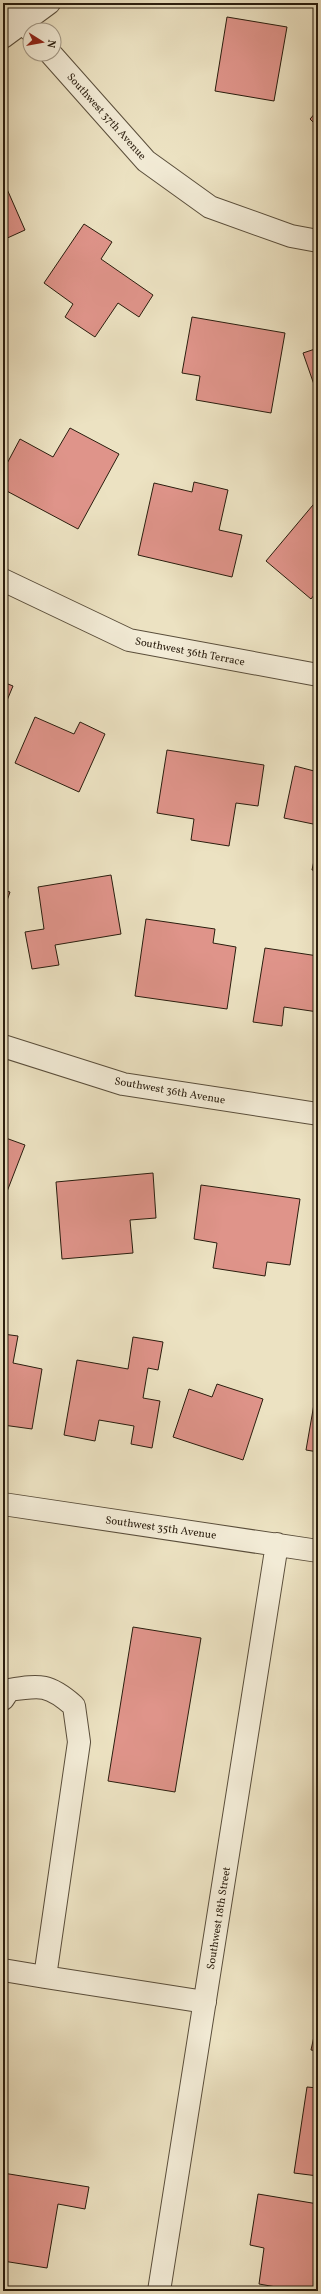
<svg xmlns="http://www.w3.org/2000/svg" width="321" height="2294" font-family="Vollkorn,serif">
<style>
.building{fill:#df948a;stroke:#2a1d0e}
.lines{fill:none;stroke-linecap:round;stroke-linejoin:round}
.minor-casing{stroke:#5a4e3b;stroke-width:24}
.minor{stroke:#f3ecd7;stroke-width:22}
.labels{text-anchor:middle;stroke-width:4;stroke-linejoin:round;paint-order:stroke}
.street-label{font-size:11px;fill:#2a1d0e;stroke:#f3ecd7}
</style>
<rect width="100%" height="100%" fill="#ece2c2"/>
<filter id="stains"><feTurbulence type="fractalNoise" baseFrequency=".005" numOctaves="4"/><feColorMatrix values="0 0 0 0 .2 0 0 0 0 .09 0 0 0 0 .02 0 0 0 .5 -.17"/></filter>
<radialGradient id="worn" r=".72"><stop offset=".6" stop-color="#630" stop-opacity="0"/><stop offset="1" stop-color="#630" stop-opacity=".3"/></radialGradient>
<path class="building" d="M227,17L287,27L274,101L215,91Z
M318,110V127L310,119Z
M3,180L25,230L3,240Z
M84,224L112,242L101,259L153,295L139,317L118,303L95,337L65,317L73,304L44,283Z
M192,317L285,333L271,413L196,400L200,376L182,373Z
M318,348V396L303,353Z
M70,428L119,454L78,529L3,489V471L20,439L53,457Z
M194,482L228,490L219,530L242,535L232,577L138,555L154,483L192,492Z
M318,499V590L311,599L266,561Z
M3,682L13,686L3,710Z
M35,717L74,734L80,722L105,734L79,792L15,763Z
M167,750L264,765L258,806L236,803L229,846L191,840L194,819L157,813Z
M295,766L318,772V825L284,818Z
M318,842V871L312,870Z
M111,875L121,934L55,945L59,965L32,969L25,932L44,929L38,887Z
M3,890L10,892L3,912Z
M146,919L215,929L213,943L236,947L227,1009L135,996Z
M265,948L318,956V1012L284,1007L282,1026L253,1022Z
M3,1137L25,1145L3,1202Z
M153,1173L156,1218L130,1220L133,1253L62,1259L56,1182Z
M201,1185L300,1199L290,1265L267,1262L265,1276L213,1268L217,1243L194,1239Z
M3,1334L18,1336L13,1363L42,1369L32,1429L3,1425Z
M133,1337L163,1342L158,1370L148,1368L143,1398L160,1401L152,1448L131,1444L134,1426L99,1420L95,1441L64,1435L77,1360L128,1369Z
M318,1381V1452L306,1450Z
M217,1384L263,1399L243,1460L173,1437L189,1389L212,1397Z
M133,1627L201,1638L175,1792L108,1781Z
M318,2018V2051L311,2050Z
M307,2087L318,2088V2176L294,2173Z
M3,2173L89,2187L85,2209L58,2204L47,2268L3,2261Z
M258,2194L318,2204V2262L313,2291H299L259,2284L264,2248L250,2245Z"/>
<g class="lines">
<defs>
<path id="minor" d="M9,3L30,30
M3,37L49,3
M51,54L146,161L210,207L291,236L318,241
M3,580L129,640L318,675
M3,1046L123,1084L318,1114
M3,1504L318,1551
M3,1699L9,1690C41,1685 49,1684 74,1706L79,1742L45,1977L205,2002
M3,1970L45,1977
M159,2291L277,1544"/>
</defs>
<use href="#minor" class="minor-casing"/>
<use href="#minor" class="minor"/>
</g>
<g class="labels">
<g class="street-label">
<text transform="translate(107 116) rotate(48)" y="4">Southwest 37th Avenue</text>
<text transform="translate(190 651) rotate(11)" y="4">Southwest 36th Terrace</text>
<text transform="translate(170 1090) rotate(10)" y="4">Southwest 36th Avenue</text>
<text transform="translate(161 1527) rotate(8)" y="4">Southwest 35th Avenue</text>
<text transform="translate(218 1918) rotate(-81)" y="4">Southwest 18th Street</text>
</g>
</g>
<rect width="321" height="2294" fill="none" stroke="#ece2c2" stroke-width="16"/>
<rect x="4" y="4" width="313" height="2286" fill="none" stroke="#2a1d0e" stroke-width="2"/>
<rect x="8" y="8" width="305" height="2278" fill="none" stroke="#2a1d0e"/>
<g transform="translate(42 42) rotate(101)"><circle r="19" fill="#f3ecd7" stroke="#a39987"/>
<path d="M0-3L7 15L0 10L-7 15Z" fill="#8f2418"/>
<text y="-6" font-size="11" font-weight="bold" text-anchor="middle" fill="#2a1d0e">N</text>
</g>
<rect width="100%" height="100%" filter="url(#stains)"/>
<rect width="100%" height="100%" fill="url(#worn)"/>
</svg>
